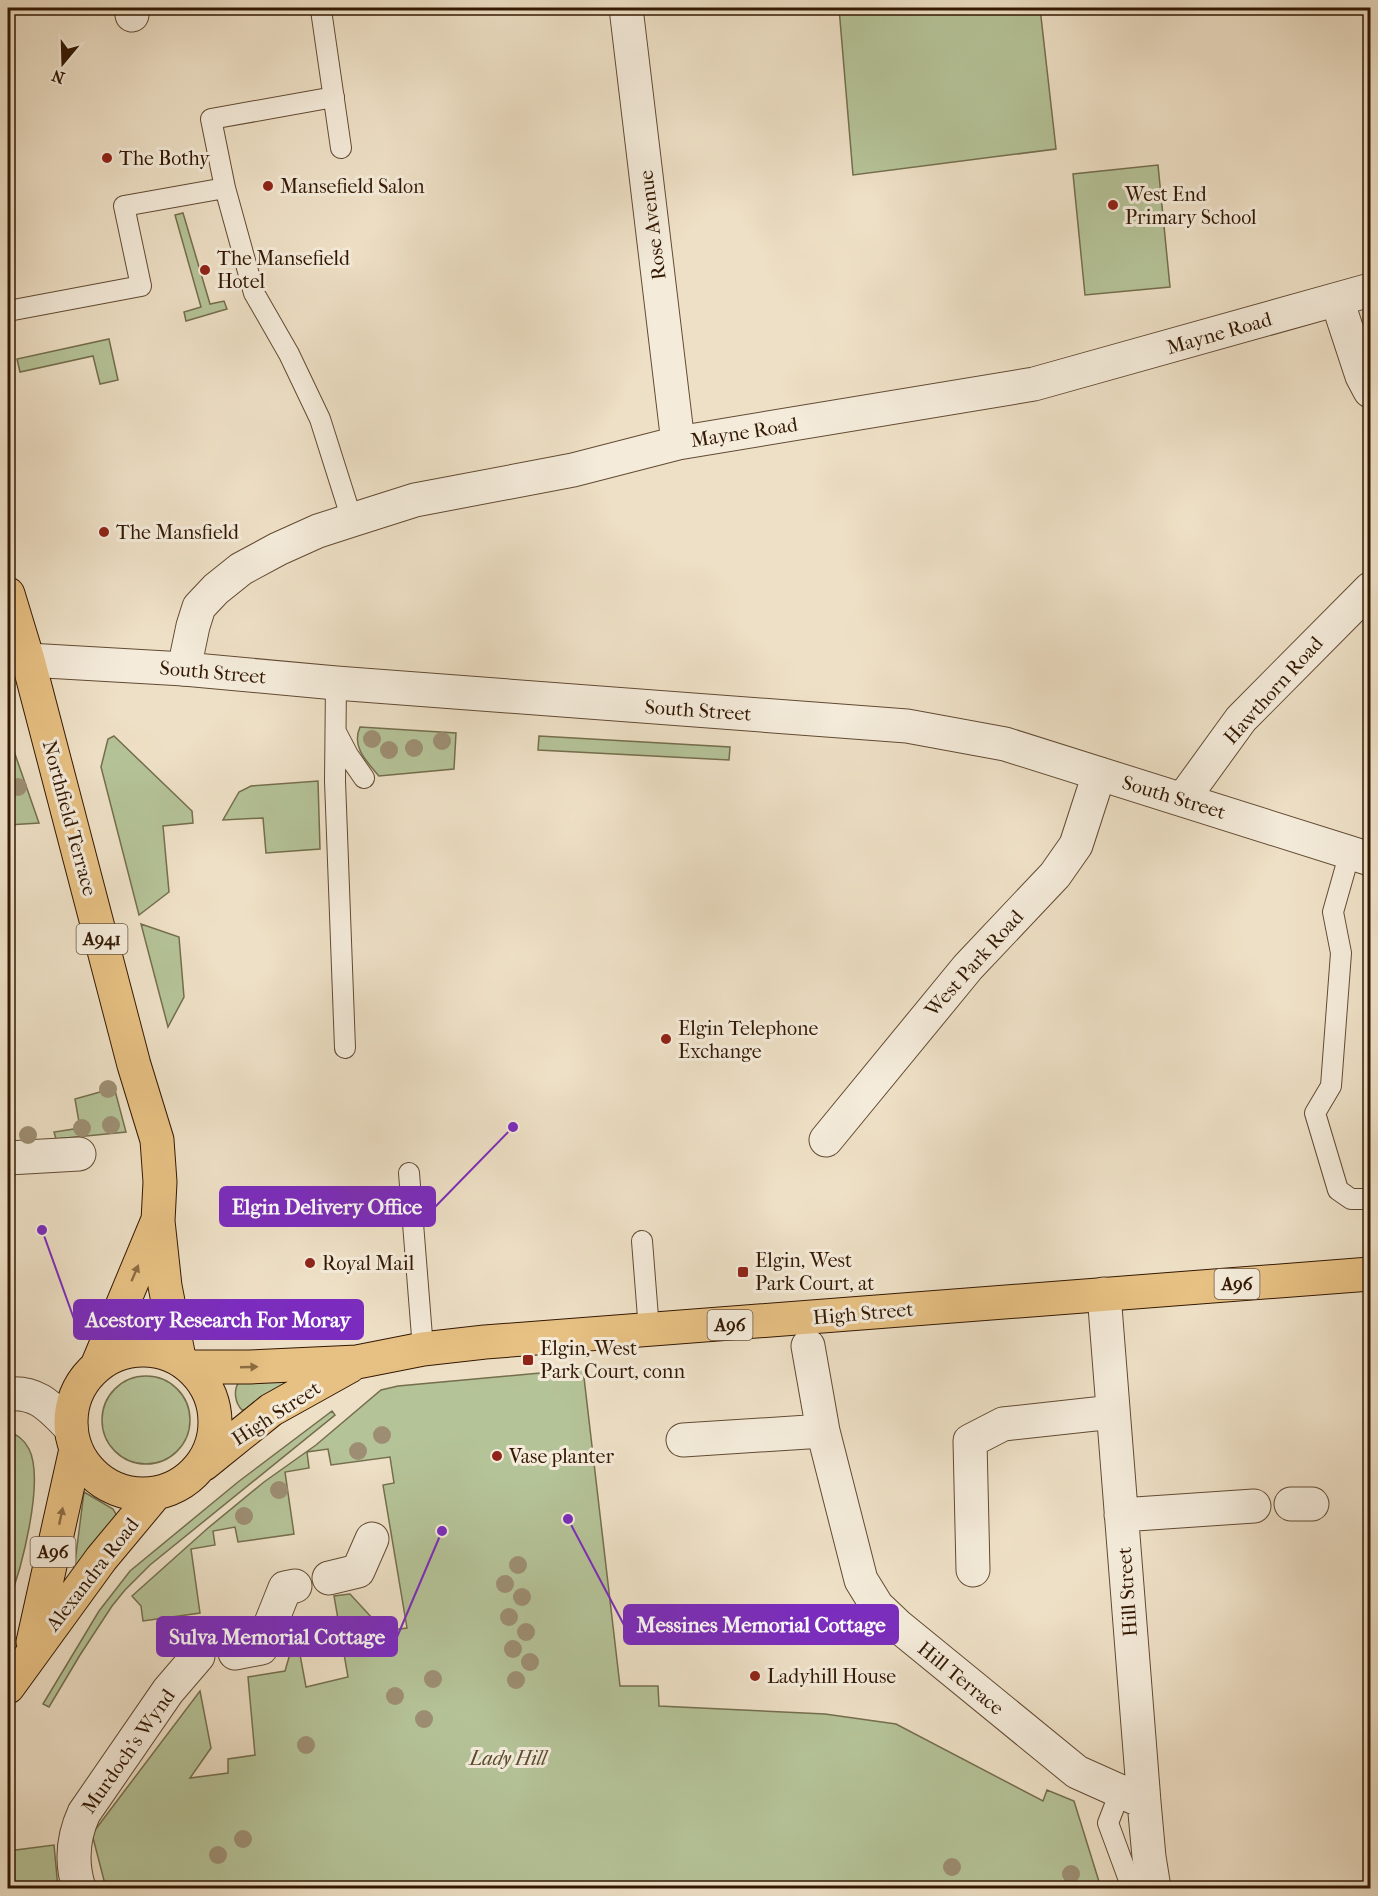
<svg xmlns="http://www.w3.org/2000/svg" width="1378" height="1896" font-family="'IM FELL French Canon',serif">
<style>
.green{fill:#b5c398;stroke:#746e4d;stroke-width:1.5}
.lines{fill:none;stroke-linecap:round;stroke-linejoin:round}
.service-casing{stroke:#624a33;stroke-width:22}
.minor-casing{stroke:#624a33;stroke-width:35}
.tertiary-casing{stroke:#624a33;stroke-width:35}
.primary-casing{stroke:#331802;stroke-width:35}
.trunk-casing{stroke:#331802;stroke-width:35}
.service{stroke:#f4ebda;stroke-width:20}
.minor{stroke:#f4ebda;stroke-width:33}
.tertiary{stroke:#f4ebda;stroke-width:33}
.primary{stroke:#e7c083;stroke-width:33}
.trunk{stroke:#e7c083;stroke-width:33}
.tree{fill:#9d8e73}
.oneway{fill:#8d6c42}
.poi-dot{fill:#8f2418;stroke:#f4ebda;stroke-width:2}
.labels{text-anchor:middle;stroke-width:6;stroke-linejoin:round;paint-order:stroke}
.shield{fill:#f4ebda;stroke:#6d5743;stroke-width:1.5}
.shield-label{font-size:18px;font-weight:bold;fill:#331802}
.poi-label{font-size:20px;fill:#331802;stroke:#f4ebda;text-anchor:start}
.street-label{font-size:20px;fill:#331802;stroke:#f4ebda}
.park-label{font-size:20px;font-style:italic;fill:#5a4b2f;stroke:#f4ebda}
.leader{fill:none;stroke:#7b2cbf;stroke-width:2}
.callout-dot{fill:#7b2cbf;stroke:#f4ebda;stroke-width:2}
.callout{fill:#7b2cbf;stroke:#7b2cbf;stroke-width:2}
.callout-label{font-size:21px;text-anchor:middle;font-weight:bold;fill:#fff}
</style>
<rect width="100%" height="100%" fill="#eee0c6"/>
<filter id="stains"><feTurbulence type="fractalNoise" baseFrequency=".00333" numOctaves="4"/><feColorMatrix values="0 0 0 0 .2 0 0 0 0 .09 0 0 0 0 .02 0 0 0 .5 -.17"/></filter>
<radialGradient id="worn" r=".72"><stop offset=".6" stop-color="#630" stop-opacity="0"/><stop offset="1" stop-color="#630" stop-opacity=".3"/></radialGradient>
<path class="green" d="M839,8H1040L1056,149L853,175Z
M1158,165L1170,287L1085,295L1073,174Z
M183,213L210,304L224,301L227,309L186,321L184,312L201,307L175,215Z
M109,339L118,380L100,384L93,356L20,372L17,359Z
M360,727L456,733L454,769L379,776C367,762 351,747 360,727Z
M8,734L39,823L8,825Z
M114,736L192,811L193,823L163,826L169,892L139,915L101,767L108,739Z
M539,736L730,747L729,760L538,750Z
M318,781L320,849L266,853L263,818L223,820L239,792L251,786Z
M141,924L179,937L184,997L168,1027Z
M113,1083L126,1132L56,1139L54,1132L80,1128L75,1099L100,1092Z
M583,1369L620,1686H658L659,1706L825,1714L896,1724L1043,1801L1047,1790L1074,1801L1101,1888H106L92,1834L200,1691L211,1748L190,1778L228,1773V1759L255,1755L248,1677L285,1671L296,1633L306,1687L348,1677L334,1596L350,1594L384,1631L407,1628L383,1485L394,1483L390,1457L331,1465L328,1449L307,1452L309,1468L285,1472L294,1534L238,1542L235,1527L213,1531L215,1545L191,1549L200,1613L143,1621L141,1606L132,1596L208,1528L264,1482L316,1445L381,1390L398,1386Z
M102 1420a44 44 0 1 1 88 0a44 44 0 1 1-88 0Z
M294,1381L256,1408L242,1410C235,1403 233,1390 239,1382Z
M332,1411L335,1415L150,1565L125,1590L112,1606L80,1655L49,1707L43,1704L99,1611L130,1571L238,1482Z
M8,1431C17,1435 24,1439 29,1449C45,1481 21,1571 8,1603Z
M84,1492L113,1509L116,1514L114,1522L74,1570Z
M54,1845L58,1888H8V1851Z"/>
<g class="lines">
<defs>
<path id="service" d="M321,10L341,148
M225,188L211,119L334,97
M8,311L141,286L124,206L225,188L254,293L289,354L320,419L352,520
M336,683L335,781L345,1048
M336,732L348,755L364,778
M1350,852L1333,912L1341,953L1331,1086L1315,1113L1338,1190L1351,1199H1370
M409,1173L423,1349
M642,1241L649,1330
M1120,1792L1108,1823L1129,1880L1153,1888"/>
<path id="minor" d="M131,8L132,15
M626,8L678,443
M1337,300L1362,376L1370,391
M184,669L193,626L199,607L216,589L241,569L278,549L318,531L352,520L415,500L573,470L678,443L1034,384L1370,290
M1183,799L1241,719L1370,589
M826,1140L968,967L1055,875L1076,845L1099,774
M8,1158L79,1154
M1104,1294L1144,1802L1149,1857L1154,1888
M808,1346L823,1431L861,1580L877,1606L897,1625L1077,1772L1144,1802
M8,1394C38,1391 51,1408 71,1428
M683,1440L823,1431
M1291,1504H1312
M1121,1515L1254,1506
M973,1570L970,1441L1003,1424L1113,1412
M329,1578L358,1571L372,1539
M235,1653L261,1648L285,1588L295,1586
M79,1888C71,1863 73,1837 84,1813L168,1691L198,1656"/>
<path id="tertiary" d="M28,660L184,669L336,683L907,726L1005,744L1370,859"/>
<path id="primary" d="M8,594L28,660L134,1065L157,1140L160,1182L158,1221L165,1286L179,1358
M97,1366L157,1222"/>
<path id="trunk" d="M71 1422a72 72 0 1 1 144 0a72 72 0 1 1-144 0Z
M191,1367H249L357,1362L423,1349L485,1342L1370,1274
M204,1464L271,1410L350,1366
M33,1642L76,1449
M8,1687L101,1559L156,1493"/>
</defs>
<use href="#service" class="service-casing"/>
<use href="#minor" class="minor-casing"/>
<use href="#tertiary" class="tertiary-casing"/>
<use href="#primary" class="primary-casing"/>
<use href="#trunk" class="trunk-casing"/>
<use href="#service" class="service"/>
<use href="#minor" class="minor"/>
<use href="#tertiary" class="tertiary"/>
<use href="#primary" class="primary"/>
<use href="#trunk" class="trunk"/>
</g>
<g class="tree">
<circle cx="372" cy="739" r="9"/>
<circle cx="442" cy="741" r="9"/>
<circle cx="414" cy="748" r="9"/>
<circle cx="389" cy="750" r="9"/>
<circle cx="18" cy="787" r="9"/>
<circle cx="108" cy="1089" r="9"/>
<circle cx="111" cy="1125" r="9"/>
<circle cx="82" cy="1128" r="9"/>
<circle cx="28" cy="1135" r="9"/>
<circle cx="382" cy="1435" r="9"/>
<circle cx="358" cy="1451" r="9"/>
<circle cx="279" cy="1490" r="9"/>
<circle cx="244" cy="1516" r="9"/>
<circle cx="518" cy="1565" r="9"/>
<circle cx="505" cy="1584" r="9"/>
<circle cx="522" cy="1597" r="9"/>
<circle cx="509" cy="1617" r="9"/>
<circle cx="526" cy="1632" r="9"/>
<circle cx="513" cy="1649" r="9"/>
<circle cx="530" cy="1662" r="9"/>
<circle cx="433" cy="1679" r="9"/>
<circle cx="516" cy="1680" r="9"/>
<circle cx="395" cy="1696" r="9"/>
<circle cx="424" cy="1719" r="9"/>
<circle cx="306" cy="1745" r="9"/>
<circle cx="243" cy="1839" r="9"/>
<circle cx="218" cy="1855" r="9"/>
<circle cx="952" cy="1867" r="9"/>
<circle cx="1071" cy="1874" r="9"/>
</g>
<defs><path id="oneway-solid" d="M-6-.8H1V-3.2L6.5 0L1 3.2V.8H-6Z" transform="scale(1.5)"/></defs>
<g class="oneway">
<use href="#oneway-solid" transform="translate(135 1273) rotate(-67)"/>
<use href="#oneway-solid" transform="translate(249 1367) rotate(-2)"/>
<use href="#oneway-solid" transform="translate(61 1516) rotate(-78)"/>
</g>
<g class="poi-dot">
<circle cx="107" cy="158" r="6"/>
<circle cx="268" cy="186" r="6"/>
<circle cx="1113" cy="205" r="6"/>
<circle cx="205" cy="270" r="6"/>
<circle cx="104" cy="532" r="6"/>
<circle cx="666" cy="1039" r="6"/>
<circle cx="310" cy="1263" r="6"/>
<rect x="737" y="1266" width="12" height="12" rx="3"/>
<rect x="522" y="1354" width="12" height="12" rx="3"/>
<circle cx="497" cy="1456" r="6"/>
<circle cx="755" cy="1676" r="6"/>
</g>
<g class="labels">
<g class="shield">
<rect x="76.5" y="924" width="51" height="30" rx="4.5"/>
<rect x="1214.5" y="1269" width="45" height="30" rx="4.5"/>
<rect x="707.5" y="1310" width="45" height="30" rx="4.5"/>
<rect x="30.5" y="1537" width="45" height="30" rx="4.5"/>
</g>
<g class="shield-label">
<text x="102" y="945">A941</text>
<text x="1237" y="1290">A96</text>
<text x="730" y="1331">A96</text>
<text x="53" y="1558">A96</text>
</g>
<g class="poi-label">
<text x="119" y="165">The Bothy</text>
<text x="280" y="193">Mansefield Salon</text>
<text x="1125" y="201">West End<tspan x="1125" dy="23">Primary School</tspan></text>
<text x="217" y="265">The Mansefield<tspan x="217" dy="23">Hotel</tspan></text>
<text x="116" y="539">The Mansfield</text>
<text x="678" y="1035">Elgin Telephone<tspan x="678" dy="23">Exchange</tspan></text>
<text x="755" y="1267">Elgin, West<tspan x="755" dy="23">Park Court, at</tspan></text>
<text x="322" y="1270">Royal Mail</text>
<text x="540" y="1355">Elgin, West<tspan x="540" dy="23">Park Court, conn</tspan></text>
<text x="509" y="1463">Vase planter</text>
<text x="767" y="1683">Ladyhill House</text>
</g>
<g class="street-label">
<text transform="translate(652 225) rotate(-97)" y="7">Rose Avenue</text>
<text transform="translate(1219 333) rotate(-16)" y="7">Mayne Road</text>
<text transform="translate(744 432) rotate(-9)" y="7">Mayne Road</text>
<text transform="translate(213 672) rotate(5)" y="7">South Street</text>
<text transform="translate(1273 690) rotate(-48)" y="7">Hawthorn Road</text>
<text transform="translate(698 710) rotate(4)" y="7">South Street</text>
<text transform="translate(1174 797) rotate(17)" y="7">South Street</text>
<text transform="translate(70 818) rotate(75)" y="7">Northfield Terrace</text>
<text transform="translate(974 963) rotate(-48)" y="7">West Park Road</text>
<text transform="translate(863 1313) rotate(-5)" y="7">High Street</text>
<text transform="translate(276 1413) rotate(-33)" y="7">High Street</text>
<text transform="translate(92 1574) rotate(-52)" y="7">Alexandra Road</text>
<text transform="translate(1127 1592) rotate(-94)" y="7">Hill Street</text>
<text transform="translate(961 1678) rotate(39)" y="7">Hill Terrace</text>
<text transform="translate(128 1751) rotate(-55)" y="7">Murdoch's Wynd</text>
</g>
<g class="park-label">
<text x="508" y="1765">Lady Hill</text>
</g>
</g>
<path class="leader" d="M513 1127L435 1207M42 1230L74 1319M568 1519L624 1625M442 1531L397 1637"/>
<g class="callout-dot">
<circle cx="513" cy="1127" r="6"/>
<circle cx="42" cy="1230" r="6"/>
<circle cx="568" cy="1519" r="6"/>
<circle cx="442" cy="1531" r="6"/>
</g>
<g class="callout">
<rect x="220" y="1187" width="215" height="39" rx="6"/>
<rect x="74" y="1300" width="289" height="39" rx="6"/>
<rect x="624" y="1605" width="274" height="39" rx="6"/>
<rect x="157" y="1617" width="240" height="39" rx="6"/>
</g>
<g class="callout-label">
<text x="327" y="1214">Elgin Delivery Office</text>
<text x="218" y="1327">Acestory Research For Moray</text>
<text x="761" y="1632">Messines Memorial Cottage</text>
<text x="277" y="1644">Sulva Memorial Cottage</text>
</g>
<rect width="1378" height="1896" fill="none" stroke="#eee0c6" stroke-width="30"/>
<rect x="9" y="9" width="1360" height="1878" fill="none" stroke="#331802" stroke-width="3"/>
<rect x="15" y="15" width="1348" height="1866" fill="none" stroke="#331802" stroke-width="1.5"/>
<g transform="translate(63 63) rotate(199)" stroke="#f4ebda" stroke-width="4.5" paint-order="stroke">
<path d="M0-4.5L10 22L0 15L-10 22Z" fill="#331802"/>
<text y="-9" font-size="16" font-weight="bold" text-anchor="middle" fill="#331802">N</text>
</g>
<rect width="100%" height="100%" filter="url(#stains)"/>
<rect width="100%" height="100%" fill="url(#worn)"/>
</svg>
